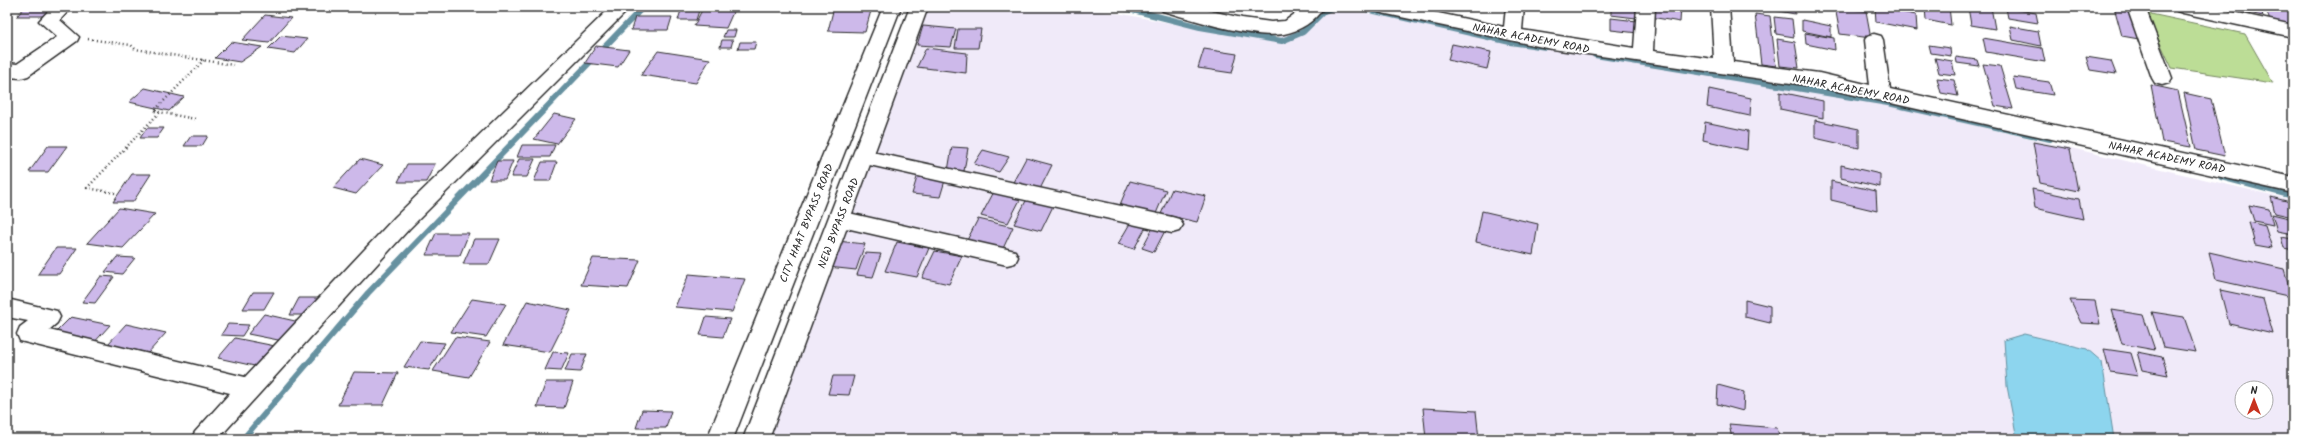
<svg xmlns="http://www.w3.org/2000/svg" width="2300" height="446" font-family="Kalam,sans-serif">
<style>
.built{fill:#f0eaf9;fill-rule:evenodd}
.green{fill:#bcdd96;stroke:#748460}
.water{fill:#8dd5ee;stroke:#6691a0}
.lines{fill:none;stroke-linecap:round;stroke-linejoin:round}
.stream{stroke:#6691a0;stroke-width:6}
.building{fill:#cdb9ea;stroke:#2b2b2b}
.minor-casing{stroke:#2b2b2b;stroke-width:3}
.primary-casing{stroke:#2b2b2b;stroke-width:3}
.path{stroke:#2b2b2b;stroke-width:2.5;stroke-dasharray:1 3;stroke-linecap:butt}
.minor{fill:#fff;fill-rule:evenodd}
.primary{fill:#fff;fill-rule:evenodd}
.labels{text-anchor:middle;stroke-width:4;stroke-linejoin:round;paint-order:stroke}
.street-label{font-size:11px;fill:#2b2b2b;stroke:#fff}
</style>
<rect width="100%" height="100%" fill="#fff"/>
<filter id="ink" filterUnits="userSpaceOnUse"><feTurbulence type="fractalNoise" baseFrequency=".025" numOctaves="2"/><feDisplacementMap in="SourceGraphic" scale="8" xChannelSelector="R" yChannelSelector="G"/><feConvolveMatrix kernelMatrix="1 2 1 2 8 2 1 2 1" color-interpolation-filters="sRGB"/></filter>
<g filter="url(#ink)">
<path class="built" d="M917,7H1061L1122,14L1272,42L1326,7H1332L1870,101L2293,200V439H754ZM2242,388H2266V412H2242Z"/>
<path class="green" d="M2146,13L2245,34L2273,83L2172,68Z"/>
<path class="water" d="M2024,334L2087,349L2102,362L2114,439H2017L2007,386L2004,340Z"/>
<g class="lines">
<path class="stream" d="M1121,7L1200,27L1282,41L1303,32L1324,11L1334,7
M1357,7L1510,42L1546,47
M1595,55L1888,103L2050,139
M2221,177L2293,196
M243,439L368,293L643,7"/>
</g>
<path class="building" d="M25,7H56L49,16H17Z
M682,7H700L696,20H678Z
M834,7H872L865,32L828,31Z
M1611,7H1636V18L1611,15Z
M1651,7H1681L1680,22L1651,17Z
M1756,7H1795V14Z
M1835,7L1866,11L1871,38L1840,34Z
M1875,7L1916,15L1917,30L1876,22Z
M1925,7H1949L1951,25L1926,20Z
M1968,7H1991L1995,29L1971,25Z
M2114,7L2140,10L2150,41L2122,36Z
M2233,7H2260L2263,16L2234,10Z
M2265,7L2293,13V25L2270,21Z
M703,8L734,10L726,28L694,26Z
M2006,8L2036,13L2038,23L2008,18Z
M1755,14L1770,16L1776,66L1761,64Z
M265,15L291,18L269,43L242,40Z
M635,17H672L668,30H631Z
M1774,17L1792,19L1794,37L1776,34Z
M1611,18L1637,21L1638,33L1611,30Z
M1802,20L1831,26V37L1802,31Z
M923,26L956,29L951,47L917,45Z
M2010,26L2038,31L2041,46L2013,40Z
M958,29H981L978,48H955Z
M726,30H736L734,37H723Z
M1805,33L1834,38L1835,50L1806,44Z
M281,36L307,39L295,53L268,49Z
M1983,38L2042,48L2045,62L1986,52Z
M1777,39L1795,42L1799,68L1780,66Z
M722,40H733L731,47H720Z
M231,42L262,47L240,62L215,58Z
M740,42H756L754,49H738Z
M1452,44L1491,52L1487,69L1448,60Z
M1929,45L1950,48L1951,56L1931,53Z
M596,46L629,50L618,67L585,63Z
M926,48L967,53L966,73L917,67Z
M1204,49L1237,54L1232,73L1198,68Z
M658,51L710,59L696,83L641,75Z
M1956,57L1977,60L1979,66L1957,63Z
M2086,57L2111,61L2116,74L2090,70Z
M1935,58L1952,61L1955,75L1939,73Z
M1983,64L2000,66L2013,109L1995,106Z
M2013,77L2049,82L2053,95L2016,89Z
M1937,78L1954,80L1958,96L1941,93Z
M2151,85L2178,91L2191,147L2162,142Z
M145,88L184,97L169,111L129,102Z
M1709,89L1751,98L1750,116L1707,107Z
M1780,92L1823,101V118L1780,109Z
M2184,93L2211,99L2225,156L2196,150Z
M554,114L576,119L557,144L534,139Z
M1815,120L1859,129V148L1815,138Z
M1705,122L1748,131L1747,150L1703,140Z
M147,128H164L157,138H140Z
M191,136H208L202,146H184Z
M2033,142L2070,149L2078,191L2040,183Z
M522,145H555L550,157H517Z
M48,146H67L48,172H29Z
M952,147L968,148L964,171H948Z
M983,150L1009,157L999,172L974,164Z
M1026,158L1052,165L1038,193L1011,186Z
M360,159L383,165L356,194L333,188Z
M519,159H535L527,177H511Z
M497,161H513L505,180H489Z
M542,162H557L550,181H534Z
M407,164H435L426,182H398Z
M1841,165L1880,174V187L1841,178Z
M132,174H151L133,202H113Z
M918,174L946,177L940,197L912,194Z
M1130,181L1166,190L1155,216L1119,207Z
M1831,181L1876,191L1877,211L1831,200Z
M996,188L1023,194L1008,223L981,216Z
M1172,189L1206,196L1197,222L1161,214Z
M2032,189L2079,199L2083,219L2035,208Z
M1029,195L1055,202L1041,231L1014,224Z
M2271,197L2290,202L2293,217L2275,213Z
M2249,205L2269,209L2273,225L2254,221Z
M119,208L155,214L123,248L87,243Z
M1482,211L1538,224L1533,255L1476,242Z
M2272,214L2293,219V234L2277,231Z
M978,219L1013,227L1000,255L964,246Z
M1132,220L1147,225L1134,249L1118,244Z
M1156,222L1168,225L1154,252L1142,248Z
M2249,222L2265,226L2272,248L2255,245Z
M436,233H469L460,255H426Z
M2281,237L2293,239V250L2284,248Z
M474,239H500L489,264H463Z
M837,241L865,244L856,270L828,267Z
M897,242L929,248L917,277L885,271Z
M56,248H77L59,274H38Z
M935,251L962,256L949,284L922,278Z
M2209,252L2284,269L2292,297L2216,280Z
M865,253L881,254L873,277L857,275Z
M117,257L135,258L122,274L105,272Z
M593,258L640,260L628,288L581,285Z
M689,274L745,279L732,312L675,307Z
M101,276L114,277L95,303L82,302Z
M2220,290L2263,299L2273,334L2229,324Z
M253,292H274L264,309H243Z
M299,298H321L312,315H290Z
M472,299L506,304L486,337L451,332Z
M1745,300L1770,306V323L1745,317Z
M2070,300L2095,301L2100,324L2081,323Z
M527,301L571,310L550,352L503,345Z
M2112,310L2143,315L2155,350L2122,344Z
M2152,312L2184,317L2196,352L2163,347Z
M264,314L304,323L288,342L248,334Z
M71,317L110,325L92,345L52,336Z
M706,317L730,319L723,337L700,335Z
M126,324L166,333L148,353L108,344Z
M228,324L249,325L242,336L221,335Z
M455,337L490,342L469,377L433,371Z
M235,338L275,346L259,367L218,358Z
M420,341L445,343L429,370L404,367Z
M2104,349L2131,353L2138,376L2110,372Z
M553,352L569,353L561,371L545,370Z
M2137,352L2162,357L2168,375L2142,370Z
M572,354H587L580,372L565,371Z
M354,372L398,373L383,405H338Z
M833,376H854L849,395L828,394Z
M546,382H573L564,408L537,407Z
M1718,385L1744,392L1743,411L1717,404Z
M1423,408L1476,411L1479,439H1426Z
M642,410L671,411L666,428H636Z
M1729,424L1777,428L1780,439H1732Z"/>
<g class="lines">
<defs>
<path id="minor" d="M52,7H72L60,20L79,37L77,41L28,76L21,78L7,77V63L17,64L57,37L39,21Z
M611,7H631L409,229L218,439H191L195,432L230,393L20,341L17,334L20,327L28,321L7,317V299L57,311L60,317L57,323L49,330L245,377L395,217Z
M1160,7H1194L1242,18L1271,22L1285,21L1304,7H1324C1315,21 1300,31 1284,34C1254,39 1193,20 1163,11Z
M1373,7H1410L1504,27L1506,7H1524L1522,30L1634,48L1637,7H1655L1653,51L1714,59L1711,7H1729L1733,62L1819,73L1870,85L1865,40L1867,36L1874,34L1881,36L1883,40L1890,89L2293,177V193L1819,87L1552,49L1382,13L1376,11Z
M2127,7H2145L2172,78L2169,83L2162,85L2155,83L2152,78Z
M2174,7H2210L2293,25V37L2183,13L2177,11Z
M863,150L1172,217L1179,219L1183,225L1179,231L1172,233L856,162L853,157L856,152Z
M840,211L1007,249L1015,251L1018,257L1015,263L1007,265L833,225L830,219L833,213Z"/>
<path id="primary" d="M883,7H901L733,439H707Z
M910,7H928L769,439H743Z"/>
</defs>
<use href="#minor" class="minor-casing"/>
<use href="#primary" class="primary-casing"/>
<path class="path" d="M88,39L131,45L135,49L233,65
M195,119L154,111L204,60
M115,193L87,188L160,112"/>
<use href="#minor" class="minor"/>
<use href="#primary" class="primary"/>
</g>
</g>
<g class="labels">
<g class="street-label">
<text transform="translate(1531 38) rotate(11)" y="4">NAHAR ACADEMY ROAD</text>
<text transform="translate(1851 89) rotate(11)" y="4">NAHAR ACADEMY ROAD</text>
<text transform="translate(2167 157) rotate(12)" y="4">NAHAR ACADEMY ROAD</text>
<text transform="translate(806 223) rotate(-68)" y="4">CITY HAAT BYPASS ROAD</text>
<text transform="translate(838 223) rotate(-69)" y="4">NEW BYPASS ROAD</text>
</g>
</g>
<rect width="2300" height="446" fill="none" stroke="#fff" stroke-width="24"/>
<rect x="12" y="12" width="2276" height="422" fill="none" stroke="#2b2b2b" stroke-width="1.5" filter="url(#ink)"/>
<g transform="translate(2254 400)"><circle r="19" fill="#ffffff" stroke="#aaaaaa"/>
<path d="M0-3L7 15L0 10L-7 15Z" fill="#c8321e"/>
<text y="-6" font-size="11" font-weight="bold" text-anchor="middle" fill="#2b2b2b">N</text>
</g>
</svg>
